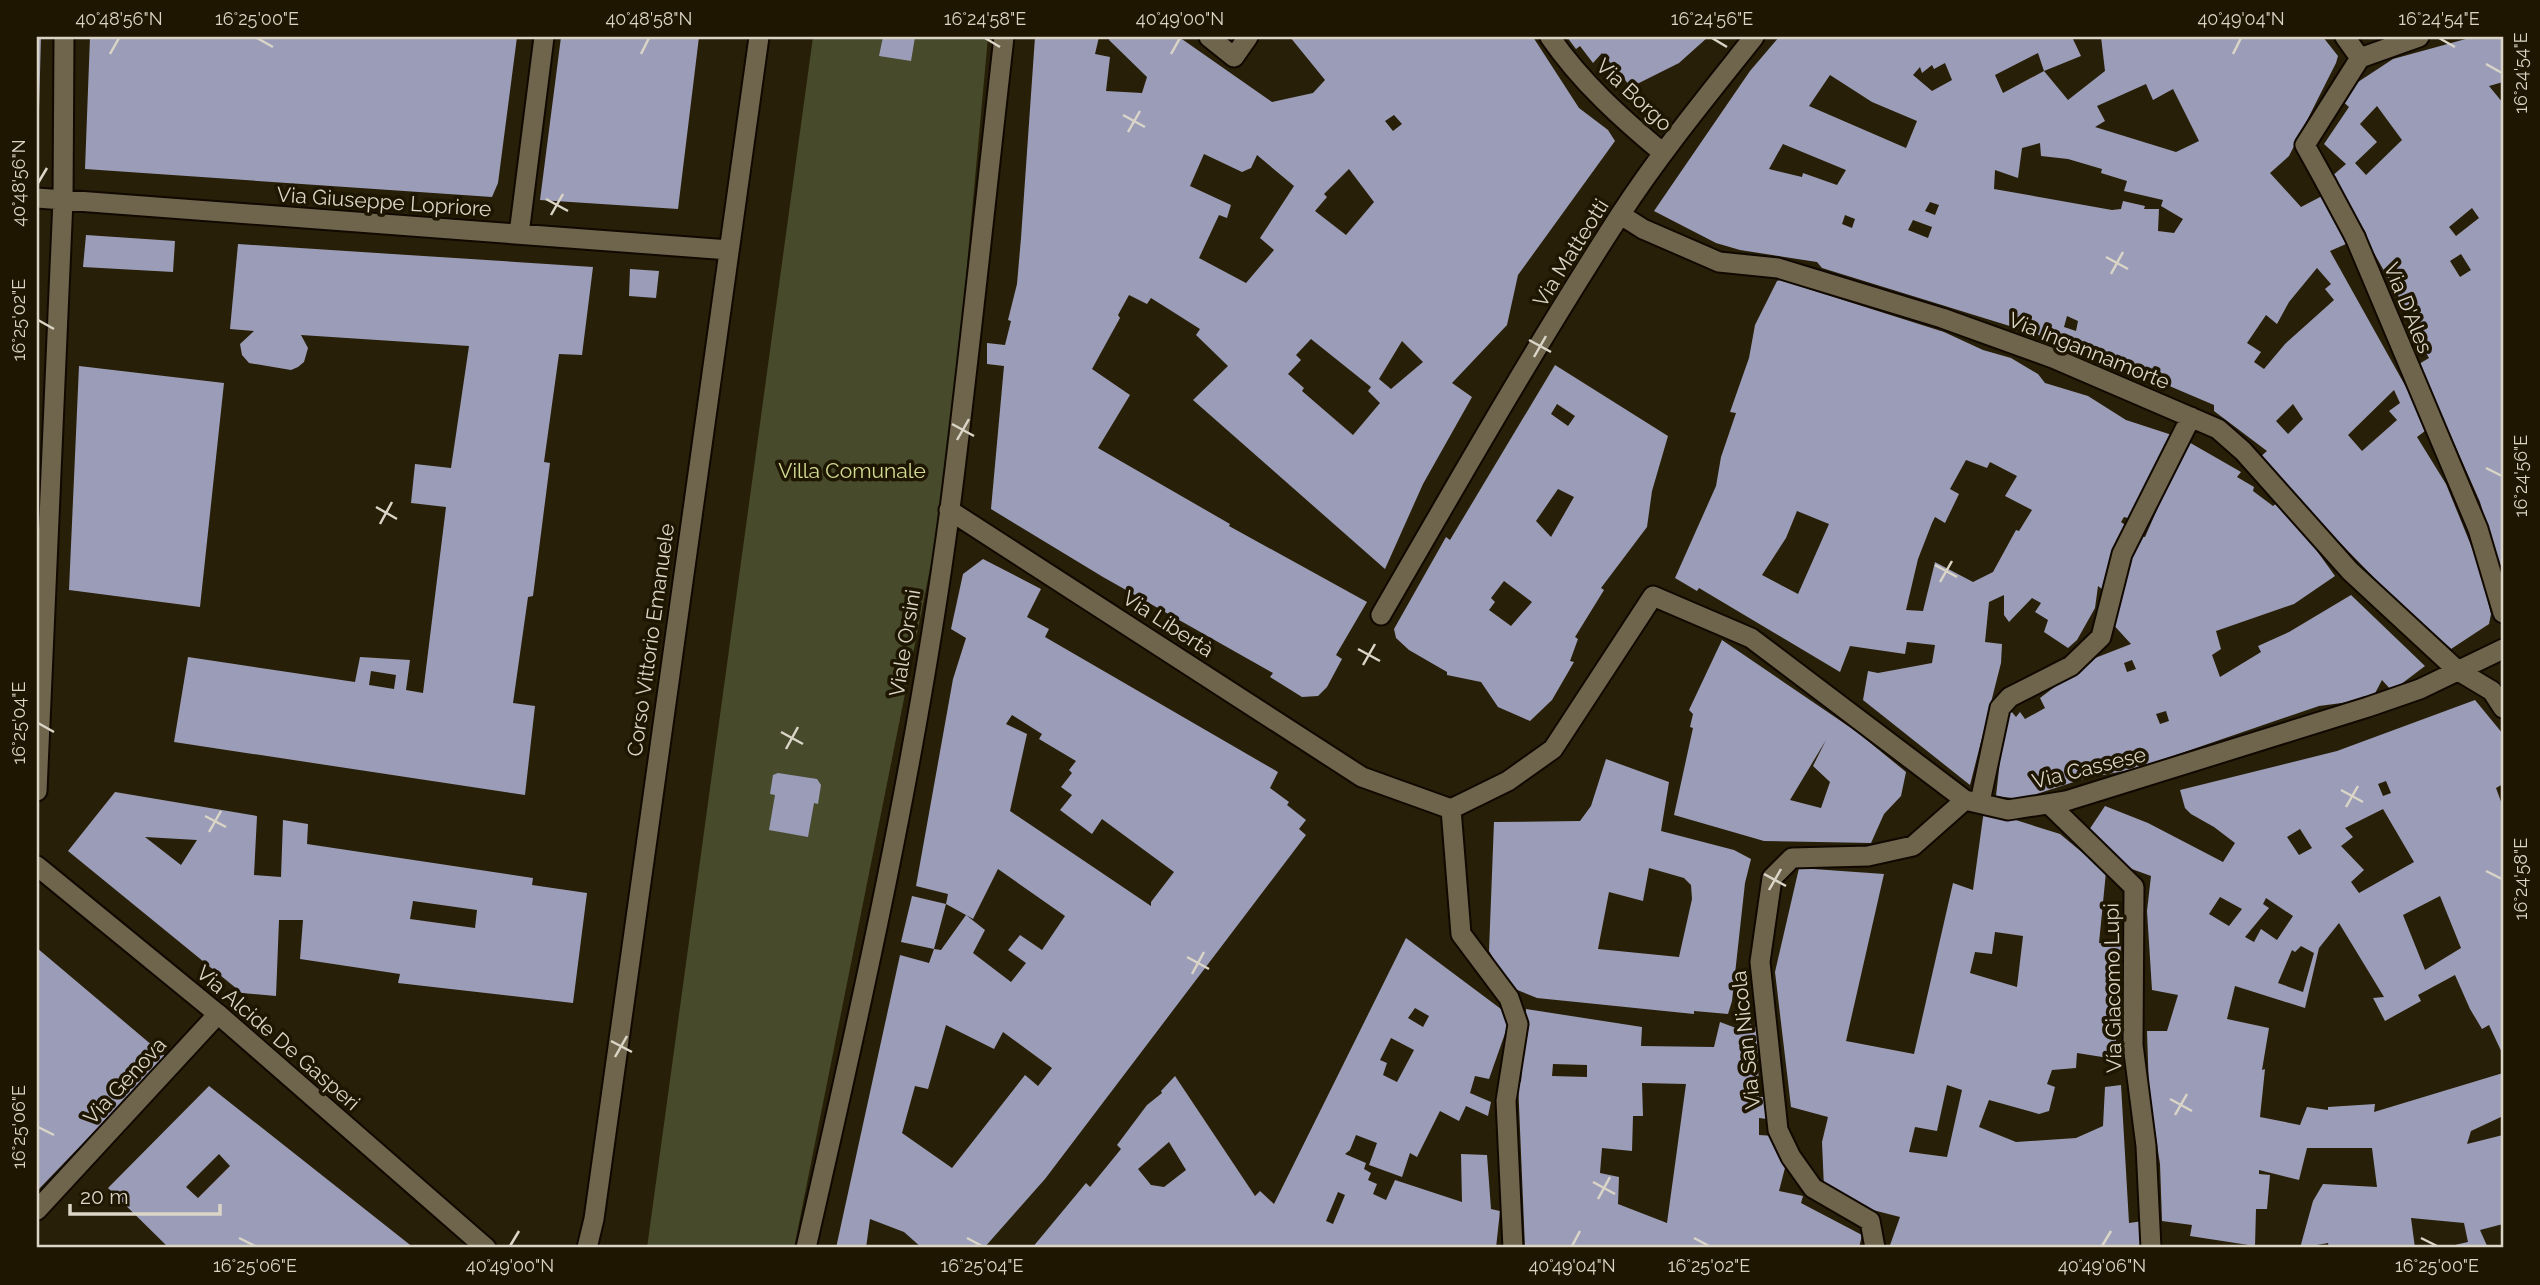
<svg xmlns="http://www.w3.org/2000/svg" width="2540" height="1285" font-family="Raleway,sans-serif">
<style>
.green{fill:#474b2c}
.building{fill:#9b9db8;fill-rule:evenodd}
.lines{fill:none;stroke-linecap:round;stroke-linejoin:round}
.pedestrian-casing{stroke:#110900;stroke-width:23}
.minor-casing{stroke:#110900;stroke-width:23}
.tertiary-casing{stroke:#110900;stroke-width:23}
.pedestrian{stroke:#6f654c;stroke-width:19}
.minor{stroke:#6f654c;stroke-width:19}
.tertiary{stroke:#6f654c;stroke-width:19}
.ticks{fill:none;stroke:#dad5c7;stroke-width:2.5}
.labels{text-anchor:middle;stroke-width:7;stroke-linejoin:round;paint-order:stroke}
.street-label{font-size:21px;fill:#dad5c7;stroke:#1f1601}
.park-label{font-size:21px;fill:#d2dc93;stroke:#1f1601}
.neatline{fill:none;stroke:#dad5c7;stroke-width:2.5}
.ticks-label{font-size:18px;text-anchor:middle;fill:#dad5c7}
</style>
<rect width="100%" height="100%" fill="#281f08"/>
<path class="green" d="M813,37H988L947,484L794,1248H647Z"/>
<path class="building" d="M37,37H41L39,110H37Z
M90,37H517L498,183L492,197L85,169Z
M561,37H699L678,209L540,200Z
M883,37H915L911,61L879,56Z
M1035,37H1099L1095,54L1110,57L1106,91L1142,93L1147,77L1109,40L1110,37H1179L1272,102L1313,93L1325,80L1290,37H1533L1579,108L1608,130L1615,141L1518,275L1507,325L1452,383L1472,397L1423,484L1385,569L1193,400L1228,366L1196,335L1200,329L1151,298L1147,304L1129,295L1118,315L1120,318L1092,369L1130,395L1098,448L1230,524L1229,526L1367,602L1336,655L1342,659L1327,687L1318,696L1302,697L1270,677L1273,673L1103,577L991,509L1004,366L987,364V343L1005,345L1011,321L1008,320L1017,284L1021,238ZM1394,115L1402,124L1393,131L1385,121ZM1204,154L1242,172L1251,168L1257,155L1294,186L1260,238L1274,250L1246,283L1199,258L1219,215L1227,218L1231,205L1190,186ZM1349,169L1374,202L1346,235L1315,211L1327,197L1324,194ZM1311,339L1371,387L1368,391L1380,403L1353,435L1302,391L1304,388L1288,374L1301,360L1296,355ZM1402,341L1423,362L1391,389L1379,379Z
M1567,37H1708L1679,63L1631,87L1602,53L1593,63L1580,46L1576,49Z
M1779,37H2072L2081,56L2044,71L2038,53L1995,75L2003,93L2044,71L2068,100L2105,71L2101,37H2323L2338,56L2336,63L2289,156L2270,173L2301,207L2322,196L2346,244L2330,251L2411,396L2425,431L2417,437L2446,484L2479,565L2491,614L2489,624L2451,649L2391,595L2258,459L2267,451L2214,411V405L2167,385L2166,389L2112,361L2058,341L1822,268L1817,262L1740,250L1716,243L1654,211L1750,71ZM1945,63L1952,80L1932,91L1913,75L1920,67L1922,73L1932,65L1934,69ZM1830,75L1872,102L1917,121L1906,148L1809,106ZM2146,84L2153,100L2173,89L2199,141L2176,152L2095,127L2105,121L2097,106ZM2040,143L2041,156L2068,159L2102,169L2101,173L2127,181L2124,191L2163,200L2161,206L2183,219L2174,233L2158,231L2159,209H2144L2145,206L2123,201L2121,209L2112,210L1994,189L1995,170L2018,178L2022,148ZM1783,144L1846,170L1837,185L1803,173L1802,177L1769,169ZM1930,202L1939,205L1935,215L1925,211ZM1845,215L1855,219L1852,228L1842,224ZM1913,220L1932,227L1928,238L1908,230ZM2317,268L2331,284L2325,289L2334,300L2285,344L2264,369L2254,362L2261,352L2247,343L2266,315L2277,324L2289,302ZM2067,316L2078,321L2076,331L2064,327ZM2394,390L2400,403L2389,411L2397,420L2362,451L2348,435ZM2293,404L2303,419L2288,434L2276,421Z
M2473,37H2503V82L2489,86L2503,103V581L2480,502L2419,364L2429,358L2419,340L2422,338L2331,177L2346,164L2324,144L2349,107L2341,100L2358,82L2393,59ZM2377,106L2402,140L2366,175L2355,163L2377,142L2360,124ZM2472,208L2479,218L2456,236L2449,227ZM2461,254L2471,270L2460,277L2450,261Z
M86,235L175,241L173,272L83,267Z
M238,244L593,267L582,355L559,354L544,462L550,463L533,596L528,597L513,703L535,706L525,795L174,742L188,657L355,682L360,657L410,660L406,690L423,693L446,507L411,503L415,464L451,468L469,346L301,335L308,348L304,362L298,367L291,370L249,363L242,355L240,344L254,331L230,329ZM371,671L396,675L394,689L369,685Z
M630,269L659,271L656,298L629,296Z
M1780,280L1944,332L1983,350L2011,358L2038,374L2045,383L2088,396L2126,420L2175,436L2135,520L2124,517L2121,522L2128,527L2103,590L2098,586L2095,608L2077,640L2068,648L2044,632L2048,620L2035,612L2041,603L2032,598L2009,622L2004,615V595L1989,602L1985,642L2002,644L2001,663L1970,785L1863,700L1868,671L1878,673L1932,663L1935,645L1907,642L1905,654L1850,646L1840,672L1699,588L1697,591L1675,578L1716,486L1721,457L1736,413L1730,412L1749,358L1755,325L1777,281ZM1966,460L1987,468L1990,462L2017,476L2005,496L2032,510L2019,531L2016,530L1993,572L1973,582L1935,562L1923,611L1906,610L1918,559L1932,523L1935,517L1945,523L1959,494L1950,489ZM1797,511L1829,524L1798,594L1762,575L1786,538Z
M1555,365L1668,436L1652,491L1647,527L1601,588L1604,590L1575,637L1578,639L1570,661L1574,662L1552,700L1530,721L1498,707L1481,682L1447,675V672L1409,650L1396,638L1394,629L1446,537L1450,540ZM1557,404L1575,416L1568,426L1551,414ZM1558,489L1574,497L1551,537L1536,521ZM1504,581L1532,602L1511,626L1489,610L1495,602L1491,598Z
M79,366L224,383L200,607L69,590Z
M2187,441L2241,472L2237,477L2254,487L2253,491L2273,506L2277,503L2319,550L2317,551L2335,576L2294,604L2216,631L2221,649L2212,655L2220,677L2261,652L2258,646L2289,632L2351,595L2425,666L2392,691L2382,680L2372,699L2319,706L2135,769L2086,778L2021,799L1996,796L2003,734L2000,722L2011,711L2016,717L2020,712L2025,719L2045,708L2040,698L2090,660L2131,644L2110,621L2113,613L2117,614L2126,556L2136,535L2145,537ZM2132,660L2136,669L2127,672L2124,663ZM2166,711L2169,721L2160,724L2156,714Z
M983,559L1041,589L1027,617L1049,629L1045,637L1278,772L1270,788L1289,802L1287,805L1306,820L1299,829L1306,835L1045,1179L984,1248H922L904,1232L870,1219L866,1248H836L900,955L929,963L934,949L941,950L966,915L946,904L948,894L916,886L953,679L966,638L951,629L963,574ZM1012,715L1042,734L1039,739L1076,761L1069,770L1072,773L1061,787L1072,795L1060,810L1092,834L1102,819L1174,872L1151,902V906L1010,811L1027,734L1006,724ZM998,869L1065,916L1042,950L1020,935L1008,950L1026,963L1011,982L973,953L985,930L966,915L973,919ZM946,1025L994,1049L1003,1032L1052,1068L1038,1086L1025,1075L952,1168L902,1133L915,1086L928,1089Z
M1722,640L1857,732L1906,772L1901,796L1884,814L1871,843L1764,841L1674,815L1693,728L1690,727L1693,714L1689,710ZM1826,740L1813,766L1830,782L1821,808L1790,800Z
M2475,700L2503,734V784L2496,788L2503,807V1055L2489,1025L2482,1029L2470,1009L2455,975L2418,995L2421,1001L2385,1021L2373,998L2384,997L2339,923L2319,948L2305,1008L2235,986L2227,1019L2269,1028L2262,1070L2265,1069L2260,1117L2300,1125L2307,1107L2328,1110V1107L2375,1104L2374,1112L2503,1073V1116L2471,1131L2467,1144L2503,1135V1224L2480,1230L2488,1248H2442L2468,1242L2464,1223L2411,1218L2415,1248H2329L2328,1243L2300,1248L2313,1201L2323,1184L2377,1187L2372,1148H2307L2299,1180L2259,1170V1174L2270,1175L2267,1209H2256L2255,1246L2190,1236L2192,1225L2162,1221L2160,1164L2149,1092L2147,1031H2167L2178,995L2152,990L2147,911L2151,876L2129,868L2089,830L2105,806L2148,823L2223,862L2235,843L2214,827L2191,814L2185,808L2180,790L2337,751ZM2386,781L2391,793L2383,796L2378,784ZM2383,809L2414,862L2359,893L2351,882L2364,870L2341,846L2353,837L2345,828ZM2300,829L2312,848L2299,855L2287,837ZM2440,896L2461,948L2425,970L2403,915ZM2220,897L2242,909L2229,926L2209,914ZM2266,898L2293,916L2277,940L2261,929L2254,942L2245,937L2269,908L2263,904ZM2301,946L2314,953L2303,992L2278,983L2292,950L2295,952Z
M1606,759L1669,782L1661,831L1734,850L1751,859L1745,883L1732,1001L1728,1014L1694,1011V1014L1537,998L1510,987L1489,951L1494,822L1580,821L1591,806ZM1649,868L1684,878L1691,885L1692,899L1679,957L1598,949L1609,892L1643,901Z
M778,773L817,779L821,785L818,804L814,803L808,837L769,830L775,795L770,794L773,775Z
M115,792L257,816L254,875L281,877L283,820L308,824L307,844L533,878L532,885L587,893L573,1003L398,983L400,974L300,959L303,920H279L276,996L242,993L68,851ZM145,837L197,840L181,865ZM413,901L477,910L475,928L410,919Z
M1984,810L2060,834L2106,872L2099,943L2121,945L2115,1059L2077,1053L2076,1068L2052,1070L2047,1084L2055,1087L2049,1111L2039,1114L1989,1100L1979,1127L2016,1142L2076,1138L2103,1126L2105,1087L2121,1085L2129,1223L2143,1221L2141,1248H1889L1900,1217L1869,1209L1824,1188L1822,1142L1828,1117L1791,1107L1775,972L1799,868L1884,874L1846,1041L1914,1054L1953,883L1973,890ZM1995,932L2023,936L2017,987L1970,973L1975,952L1992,954ZM1947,1085L1962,1090L1947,1157L1909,1152L1915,1127L1937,1131Z
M912,896L946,904L934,949L901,942Z
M1406,938L1505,1012L1508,1025L1489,1079L1475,1076L1470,1093L1491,1102L1488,1116L1466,1106L1459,1121L1440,1111L1417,1157L1410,1153L1402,1177L1369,1165L1377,1143L1356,1135L1350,1150L1345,1154L1366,1163L1364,1169L1371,1173L1368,1180L1377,1184L1373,1194L1386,1200L1395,1180L1462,1202L1461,1154L1487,1155L1491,1209L1500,1211L1496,1248H1032L1086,1183L1090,1187L1121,1149L1117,1145L1147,1105L1162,1093L1161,1091L1175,1076L1255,1196L1260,1191L1274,1204ZM1415,1008L1429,1016L1423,1027L1408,1018ZM1391,1038L1414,1050L1397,1082L1383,1075L1387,1063L1380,1060ZM1169,1142L1186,1170L1164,1187L1151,1185L1138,1169ZM1338,1192L1345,1195L1333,1224L1326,1221Z
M37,948L166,1057L37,1191Z
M1526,1009L1642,1027L1641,1046L1714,1047L1720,1022L1736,1028L1741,1019L1757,1028L1759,1097H1768L1767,1119L1759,1118V1135L1774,1136L1786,1164L1779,1191L1803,1196L1801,1203L1862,1235L1859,1248H1525L1518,1082H1521ZM1553,1064L1587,1065V1077L1552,1076ZM1642,1083L1686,1084L1667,1223L1618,1204L1619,1177L1600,1173L1602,1148L1632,1151L1633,1116H1643Z
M209,1086L414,1248H169L108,1188ZM219,1154L230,1166L198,1198L186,1187Z"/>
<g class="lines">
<defs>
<path id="pedestrian" d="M2326,183L2355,237"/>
<path id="minor" d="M1209,37L1234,57L1248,37
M1550,37C1581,82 1621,118 1663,153
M2345,37L2360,58
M2360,58L2419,37
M2326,183L2305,145L2360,58
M37,198L729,250
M1621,215L1643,229L1719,262L1778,268L1942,318L2053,358L2218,429L2243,451L2350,571L2457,670L2492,691L2503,708
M519,234L544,37
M2355,237L2478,529L2503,613
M949,510L1362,777L1451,809L1508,781L1553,749L1653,596L1751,638L1965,800L2008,810L2066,801L2368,707L2420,689L2503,649
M1381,615C1459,480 1536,345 1620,215C1661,152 1708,95 1754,37
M37,791L63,200L64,37
M1980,802L2000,708L2010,697L2071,666L2101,637L2122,554L2191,417
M2049,804L2134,887L2133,1045L2146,1146L2151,1248
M1451,809L1461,934L1509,998L1518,1024L1506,1101L1513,1248
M37,1210L218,1014
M587,1248L594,1219L759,37
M806,1248C862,1004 917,758 950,509C970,352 986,194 1004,37
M1875,1248L1870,1221L1813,1188L1791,1157L1778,1130L1760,962L1772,878L1792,858L1868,856L1913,846L1965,800"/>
<path id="tertiary" d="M37,866L218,1014L486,1248"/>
</defs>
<use href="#pedestrian" class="pedestrian-casing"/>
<use href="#minor" class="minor-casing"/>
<use href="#tertiary" class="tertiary-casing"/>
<use href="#pedestrian" class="pedestrian"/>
<use href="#minor" class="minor"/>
<use href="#tertiary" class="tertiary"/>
</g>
<path class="ticks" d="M257,38L273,47M985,38L1000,47M1712,38L1727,47M2439,38L2455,47M110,54L119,38M641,54L649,38M1171,54L1180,38M2233,54L2241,38M2486,64L2502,73M1123,115L1145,127M1128,132L1140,111M38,183L47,168M546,199L568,211M551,215L563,194M2106,257L2128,269M2111,274L2123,252M38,320L54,329M1529,340L1551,352M1534,357L1546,336M952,424L974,436M957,440L969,419M2486,468L2502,476M376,507L397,519M380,524L392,502M1935,565L1957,577M1940,582L1952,561M1358,649L1380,661M1363,665L1375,644M38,723L54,732M781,732L803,744M786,749L798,727M2341,790L2363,802M2346,807L2358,786M205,816L226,827M209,832L221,811M2486,871L2502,879M1764,874L1786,886M1769,890L1781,869M1187,957L1209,969M1192,974L1204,952M611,1041L632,1052M615,1057L627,1036M2170,1099L2192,1111M2175,1115L2187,1094M38,1127L54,1135M1593,1182L1615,1194M1598,1199L1610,1177M239,1238L255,1246M967,1238L982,1246M1694,1238L1709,1246M2421,1238L2437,1246M510,1246L519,1231M1572,1246L1580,1231M2102,1246L2111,1231"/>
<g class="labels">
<g class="street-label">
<text transform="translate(1634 95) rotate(43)" y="7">Via Borgo</text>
<text transform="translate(384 202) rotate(4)" y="7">Via Giuseppe Lopriore</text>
<text transform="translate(1571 253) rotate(-58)" y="7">Via Matteotti</text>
<text transform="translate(2408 308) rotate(68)" y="7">Via D'Ales</text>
<text transform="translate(2089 351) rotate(22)" y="7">Via Ingannamorte</text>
<text transform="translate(1168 624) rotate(33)" y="7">Via Libertà</text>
<text transform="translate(651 640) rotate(-82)" y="7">Corso Vittorio Emanuele</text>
<text transform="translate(905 643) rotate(-81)" y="7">Viale Orsini</text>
<text transform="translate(2089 768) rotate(-14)" y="7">Via Cassese</text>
<text transform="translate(2113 988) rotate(-91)" y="7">Vía Giacomo Lupi</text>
<text transform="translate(278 1038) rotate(41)" y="7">Via Alcide De Gasperi</text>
<text transform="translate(1746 1040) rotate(-96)" y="7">Via San Nicola</text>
<text transform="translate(125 1081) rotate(-47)" y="7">Via Genova</text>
</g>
<g class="park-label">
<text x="852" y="478">Villa Comunale</text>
</g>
</g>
<rect width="2540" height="1285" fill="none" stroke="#1f1601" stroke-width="77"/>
<path d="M70 1204v10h150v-10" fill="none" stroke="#dad5c7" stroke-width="3.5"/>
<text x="80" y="1204" font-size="21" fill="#dad5c7" stroke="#1f1601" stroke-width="5" paint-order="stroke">20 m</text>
<rect x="38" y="38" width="2464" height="1208" class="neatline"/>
<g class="ticks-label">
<text x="119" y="25">40°48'56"N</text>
<text x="257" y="25">16°25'00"E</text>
<text x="649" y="25">40°48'58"N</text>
<text x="985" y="25">16°24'58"E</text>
<text x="1180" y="25">40°49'00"N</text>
<text x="1712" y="25">16°24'56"E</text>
<text x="2241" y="25">40°49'04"N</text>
<text x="2439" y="25">16°24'54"E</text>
<text transform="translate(2521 73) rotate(-90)" y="6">16°24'54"E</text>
<text transform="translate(19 183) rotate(-90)" y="6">40°48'56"N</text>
<text transform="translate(19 320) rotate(-90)" y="6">16°25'02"E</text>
<text transform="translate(2521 476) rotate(-90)" y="6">16°24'56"E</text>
<text transform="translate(19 723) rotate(-90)" y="6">16°25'04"E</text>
<text transform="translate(2521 879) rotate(-90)" y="6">16°24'58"E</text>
<text transform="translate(19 1127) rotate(-90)" y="6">16°25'06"E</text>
<text x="255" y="1272">16°25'06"E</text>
<text x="510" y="1272">40°49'00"N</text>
<text x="982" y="1272">16°25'04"E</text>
<text x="1572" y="1272">40°49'04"N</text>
<text x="1709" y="1272">16°25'02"E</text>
<text x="2102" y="1272">40°49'06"N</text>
<text x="2437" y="1272">16°25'00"E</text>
</g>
</svg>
